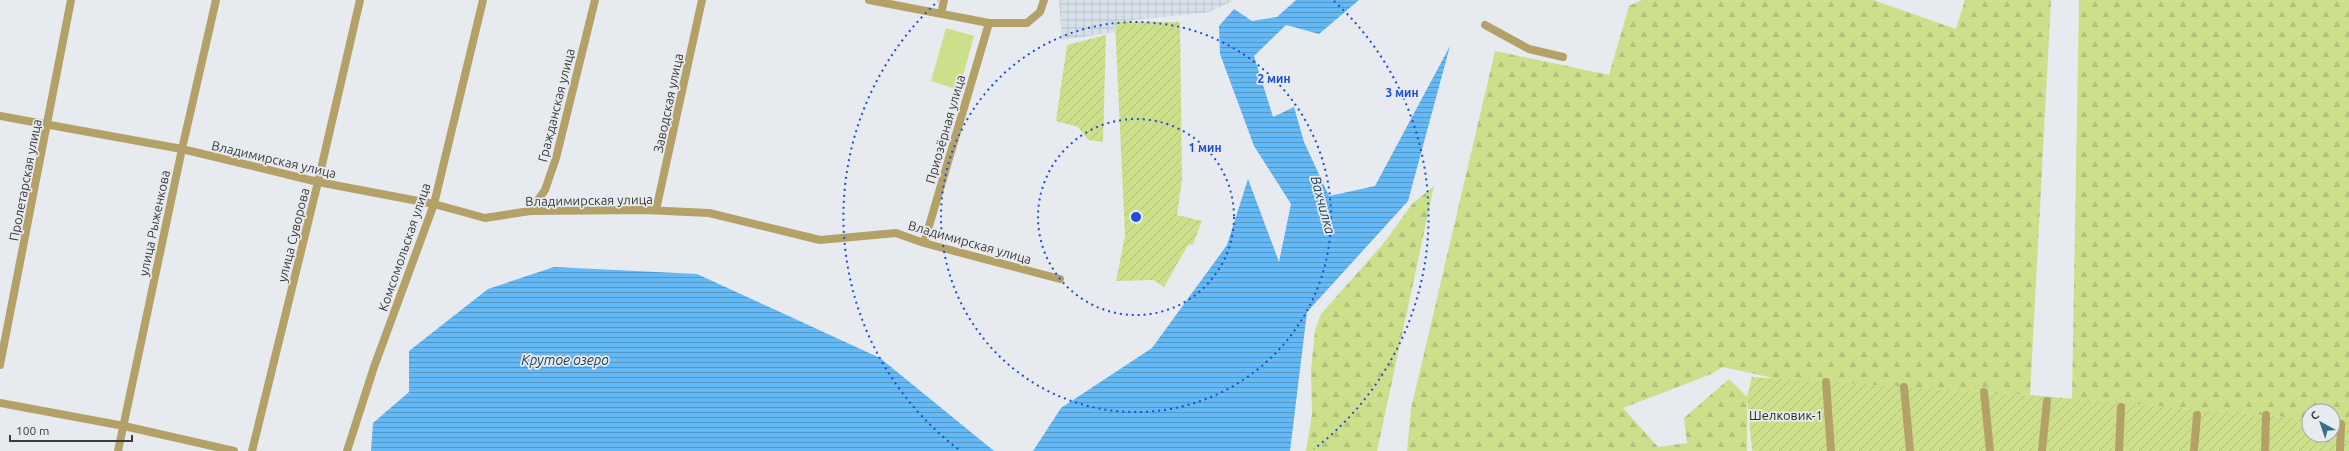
<svg xmlns="http://www.w3.org/2000/svg" width="2349" height="451" font-family="Ubuntu,sans-serif">
<style>
.industrial{fill:url(#industrial-grid)}
.grass{fill:#cce08c}
.forest{fill:url(#forest-firs)}
.garden{fill:url(#garden-furrows)}
.water{fill:url(#water-rules)}
.lines{fill:none;stroke-linecap:round;stroke-linejoin:round}
.minor{stroke:#b3a167;stroke-width:8}
.ring{fill:none;stroke:#1d4ed8;stroke-width:2;stroke-dasharray:2 4}
.labels{text-anchor:middle;stroke-width:3.5;stroke-linejoin:round;paint-order:stroke}
.street-label{font-size:13px;fill:#3a3b3d;stroke:#e7eaee}
.park-label{font-size:13px;fill:#283009;stroke:#e7eaee}
.water-label{font-size:14px;font-style:italic;fill:#1f425b;stroke:#e7eaee}
.centre{fill:#1d4ed8;stroke:#e7eaee;stroke-width:2}
.ring-label{font-size:12px;text-anchor:middle;font-weight:bold;fill:#1d4ed8;stroke:#e7eaee;stroke-width:3.5;stroke-linejoin:round;paint-order:stroke}
</style>
<defs>
<pattern id="industrial-grid" width="8" height="8" patternUnits="userSpaceOnUse"><rect width="8" height="8" fill="#d7e0e9"/><path d="M0 4h8M4 0v8" fill="none" stroke="#b9c1c9"/></pattern>
<pattern id="forest-firs" width="22" height="20" patternUnits="userSpaceOnUse"><rect width="22" height="20" fill="#cce08c"/><path d="M5 1l3.5 6h-7zM16 11l3.5 6h-7z" fill="#b0c17a"/></pattern>
<pattern id="garden-furrows" width="10" height="10" patternUnits="userSpaceOnUse"><rect width="10" height="10" fill="#cce08c"/><path d="M-1 1l2-2M0 10L10 0M9 11l2-2" fill="none" stroke="#b0c17a"/></pattern>
<pattern id="water-rules" width="6" height="5" patternUnits="userSpaceOnUse"><rect width="6" height="5" fill="#64b8f3"/><path d="M0 2.5h6" fill="none" stroke="#5397c6"/></pattern>
</defs>
<rect width="100%" height="100%" fill="#e7eaee"/>
<path class="industrial" d="M1059,0H1233V1L1209,12L1115,22V32L1062,40Z"/>
<path class="grass" d="M946,28L974,36L959,90L931,81Z"/>
<path class="forest" d="M1642,0H1873L1956,29L1965,0H2051L2030,395L1782,380L1723,367L1709,375L1623,408L1658,447L1687,443L1684,418L1729,379L1747,397V451H1407L1411,409L1495,51L1609,75L1629,6Z
M2079,0H2349V422L2333,421V411H2309V419L2072,399Z
M1434,186L1377,451H1306L1312,414L1311,370L1315,330L1321,314L1383,244L1413,203Z"/>
<path class="garden" d="M1115,22H1180L1182,180L1177,215L1202,221L1193,244L1188,245L1164,287L1153,280L1116,281L1125,236Z
M1106,35L1103,142L1088,140L1078,127L1056,121L1067,45Z
M1752,377L2030,395L2309,419V435H2333V421L2349,422V451H1752L1747,397Z"/>
<path class="water" d="M1296,0H1359L1319,34L1286,25L1254,56L1273,117L1294,107L1304,142L1329,196L1375,186L1450,46L1408,201L1307,312L1290,451H1033L1061,408L1152,348L1227,245L1248,179L1279,262L1291,204L1254,146L1220,54L1219,26L1234,9L1252,21L1277,17Z
M554,267L697,274L880,358L994,451H371L373,423L409,392V351L488,289Z"/>
<g class="lines">
<path class="minor" d="M869,0L989,23H1027L1040,12L1044,0
M941,14L944,0
M1485,25L1529,49L1563,57
M0,116L182,149L318,182L434,204L485,218L530,211L645,210L709,213L820,240L896,233L924,243L1060,279
M656,210L702,0
M530,211L545,190L556,158L595,0
M924,243L989,23
M0,365L71,0
M1826,382L1831,451
M1904,387L1910,451
M1984,392L1990,451
M0,403L124,426L234,451
M118,451L182,149L216,0
M252,451L318,182L360,0
M347,451L374,367L434,204L483,0
M2042,451L2047,401
M2119,451L2121,407
M2194,451L2197,415
M2265,451L2266,415
M2340,451L2341,424"/>
</g>
<g class="ring">
<circle cx="1136" cy="217" r="98"/>
<circle cx="1136" cy="217" r="195"/>
<path d="M958 449A293 293 0 0 1 938 1M1334 1A293 293 0 0 1 1314 449"/>
</g>
<g class="labels">
<g class="street-label">
<text transform="translate(668 103) rotate(-78)" y="5">Заводская улица</text>
<text transform="translate(556 105) rotate(-76)" y="5">Гражданская улица</text>
<text transform="translate(945 129) rotate(-74)" y="5">Приозёрная улица</text>
<text transform="translate(274 159) rotate(13)" y="5">Владимирская улица</text>
<text transform="translate(25 180) rotate(-79)" y="5">Пролетарская улица</text>
<text transform="translate(589 200) rotate(-1)" y="5">Владимирская улица</text>
<text transform="translate(154 223) rotate(-78)" y="5">улица Рыженкова</text>
<text transform="translate(293 235) rotate(-76)" y="5">улица Суворова</text>
<text transform="translate(970 242) rotate(16)" y="5">Владимирская улица</text>
<text transform="translate(404 247) rotate(-71)" y="5">Комсомольская улица</text>
</g>
<g class="park-label">
<text x="1786" y="420">Шелковик-1</text>
</g>
<g class="water-label">
<text transform="translate(1323 205) rotate(75)" y="5">Вахчилка</text>
<text x="565" y="365">Крутое озеро</text>
</g>
</g>
<circle cx="1136" cy="217" r="6" class="centre"/>
<g class="ring-label">
<text x="1274" y="83">2 мин</text>
<text x="1402" y="97">3 мин</text>
<text x="1205" y="152">1 мин</text>
</g>
<g transform="translate(2321 423) rotate(320)"><circle r="19" fill="#e7eaee" stroke="#a2a4a7"/>
<path d="M0-3L7 15L0 10L-7 15Z" fill="#317085"/>
<text y="-6" font-size="11" font-weight="bold" text-anchor="middle" fill="#3a3b3d">С</text>
</g>
<path d="M10 435v6h122v-6" fill="none" stroke="#3a3b3d" stroke-width="2"/>
<text x="16" y="435" font-size="12" fill="#3a3b3d" stroke="#e7eaee" stroke-width="3" paint-order="stroke">100 m</text>
</svg>
